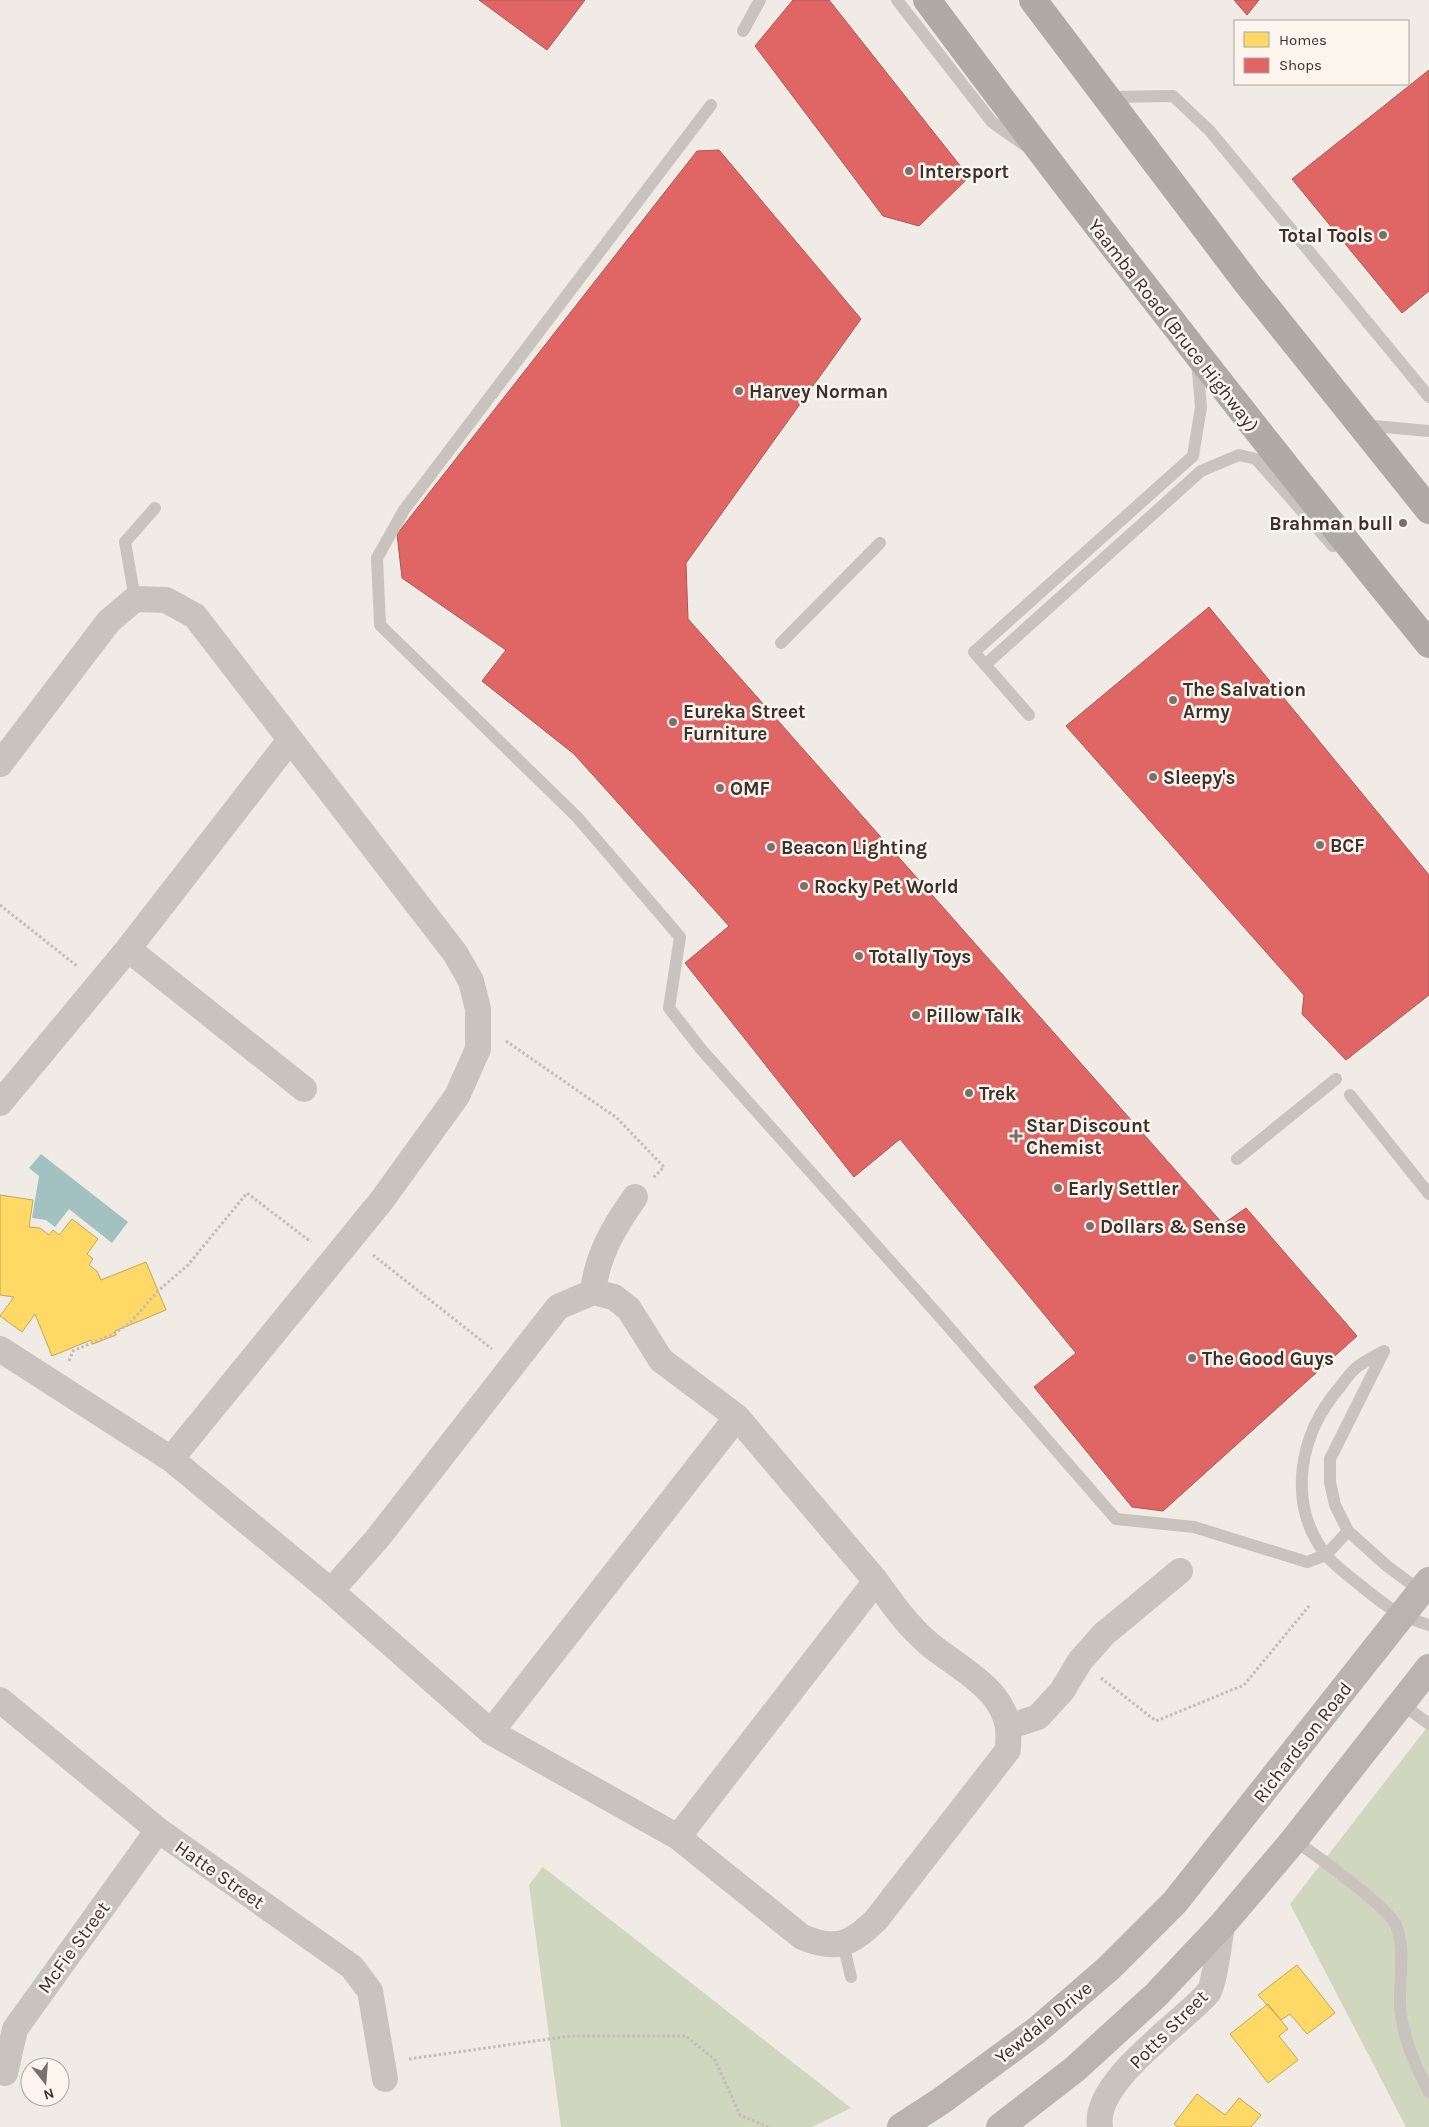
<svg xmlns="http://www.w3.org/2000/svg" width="1429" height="2127" font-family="Karla,sans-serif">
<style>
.green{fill:#d1d6bf}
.water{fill:#a1c2c1}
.homes{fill:#ffd966;stroke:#c4a654}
.shops{fill:#e06666;stroke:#ae5654}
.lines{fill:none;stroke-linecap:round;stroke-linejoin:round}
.path{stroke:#c2bbb6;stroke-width:3;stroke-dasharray:2.5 2.5;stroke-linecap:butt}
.lane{stroke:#c9c3be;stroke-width:12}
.street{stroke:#c9c3be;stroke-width:26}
.secondary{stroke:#bab3ae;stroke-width:28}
.highway{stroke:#afaaa4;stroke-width:28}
.poi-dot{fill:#7a716c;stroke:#fbf5ee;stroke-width:2}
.labels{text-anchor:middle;stroke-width:5;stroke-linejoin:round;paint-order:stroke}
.poi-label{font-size:19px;font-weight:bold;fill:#3b302b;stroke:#fbf5ee;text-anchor:start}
.street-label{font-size:19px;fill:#3b302b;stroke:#fbf5ee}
</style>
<rect width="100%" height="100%" fill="#f0ebe5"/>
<path class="green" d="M1429,1725V2127H1406L1290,1904Z
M543,1867L851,2108L812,2127H561L529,1885Z"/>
<path class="water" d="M41,1154L128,1222L112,1243L69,1209L55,1227L46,1220L32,1218L39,1176L29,1168Z"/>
<path class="homes" d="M0,1195L33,1200L29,1227L40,1228L49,1235L53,1230L59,1235L72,1219L98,1239L87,1254L93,1259L89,1265L97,1271L101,1280L146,1262L166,1310L115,1331L116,1335L93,1344L91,1340L52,1356L35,1314L22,1332L0,1316L14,1297L0,1295Z
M1297,1965L1335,2013L1307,2034L1290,2014L1281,2020L1258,1995Z
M1268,2004L1288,2029L1279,2036L1298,2060L1268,2083L1230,2034Z
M1197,2094L1225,2115L1239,2098L1261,2115L1251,2127H1178L1174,2124Z"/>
<path class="shops" d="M479,0H585L547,50Z
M793,0H829L969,177L919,226L883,216L755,46Z
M1234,0H1259L1247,15Z
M1429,70V291L1402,313L1292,179Z
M719,150L861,319L686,563L688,619L1223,1224L1246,1208L1357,1336L1163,1511L1132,1507L1034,1387L1076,1353L900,1139L854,1177L685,963L729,926L574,754L482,681L506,650L402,578L397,534L697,151Z
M1209,607L1429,875V995L1346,1060L1302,1014L1304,995L1066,726Z"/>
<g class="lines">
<path class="path" d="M0,905L77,966
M506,1041L617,1118L664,1167L653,1178
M373,1255L492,1349
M69,1361L73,1351L113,1334L130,1323L158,1291L188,1265L247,1193L311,1242
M1101,1678L1156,1721L1244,1685L1309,1606
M409,2059L570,2036H686L715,2060L740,2115L768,2127"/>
<path class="lane" d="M897,0L992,122L1026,146
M743,31L760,0
M1107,97L1173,96L1210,131L1429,397
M711,105L404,510L377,558L380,625L577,817L680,937L669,1008L701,1049L940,1317L1116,1519L1194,1527L1307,1562L1326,1555L1348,1531
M1362,425L1429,431
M135,599L125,542L155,508
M781,643L880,543
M985,665L1201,471L1239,455L1256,459L1333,546
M1029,715L974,652L1193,456L1201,407L1197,360
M1350,1095L1429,1194
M1237,1159L1336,1079
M1384,1351C1375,1356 1365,1361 1357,1367C1351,1372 1345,1380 1340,1387C1299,1434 1286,1503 1326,1555C1335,1566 1349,1576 1360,1585C1384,1605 1399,1616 1429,1625
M1384,1351L1330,1459V1482L1335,1505L1348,1531L1387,1566L1422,1592
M1402,1704L1429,1724
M1294,1840C1313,1853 1388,1907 1396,1925C1406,1951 1399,1979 1400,2005C1402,2036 1415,2065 1429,2092
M843,1943L851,1977"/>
<path class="street" d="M0,764L109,621L135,599L166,600L195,616L455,953L471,981L478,1009V1049L457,1096L382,1200L171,1459
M128,949L304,1089
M0,1103L128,949L290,740
M593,1292C597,1255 614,1227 635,1197
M0,1349L171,1459L331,1591L491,1732L678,1837L802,1937C836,1951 850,1945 876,1920L1008,1750C1008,1743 1009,1735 1008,1727C1002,1687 955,1666 928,1643C907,1625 891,1602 876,1581L737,1417L661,1360L629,1309L614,1297L593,1292L558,1307L377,1539L331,1591
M0,1700L158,1830L352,1967L370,1991L385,2079
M1008,1727L1038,1717L1062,1691L1080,1661L1104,1634L1180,1571
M491,1732L737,1417
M678,1837L876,1581
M5,2073L15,2029L158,1830
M1100,2127C1092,2082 1181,2024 1208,1993C1214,1986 1220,1937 1222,1925"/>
<path class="secondary" d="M901,2127L941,2101L1036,2031L1109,1968L1175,1902L1429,1581
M1000,2127L1075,2069L1156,1995L1222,1925L1294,1840L1429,1668"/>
<path class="highway" d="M927,0C1090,219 1257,433 1429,644
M1033,0L1247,283L1429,510"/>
</g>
<g class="poi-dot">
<circle cx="909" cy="171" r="5"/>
<circle cx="1383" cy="235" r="5"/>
<circle cx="739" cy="391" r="5"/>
<circle cx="1403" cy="523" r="5"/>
<circle cx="1173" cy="700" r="5"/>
<circle cx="673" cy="722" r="5"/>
<circle cx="1153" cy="777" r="5"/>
<circle cx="720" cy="788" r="5"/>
<circle cx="1320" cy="845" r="5"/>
<circle cx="771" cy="847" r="5"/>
<circle cx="804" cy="886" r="5"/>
<circle cx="859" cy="956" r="5"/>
<circle cx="916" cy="1015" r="5"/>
<circle cx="969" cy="1093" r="5"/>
<path d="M1013.5 1128.5h5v5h5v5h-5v5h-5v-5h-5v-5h5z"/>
<circle cx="1058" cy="1188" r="5"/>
<circle cx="1090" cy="1226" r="5"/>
<circle cx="1192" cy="1358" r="5"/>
</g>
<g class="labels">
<g class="poi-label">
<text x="919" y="178">Intersport</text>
<text x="1373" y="242" text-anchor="end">Total Tools</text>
<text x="749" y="398">Harvey Norman</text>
<text x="1393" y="530" text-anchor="end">Brahman bull</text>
<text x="1183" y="696">The Salvation<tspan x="1183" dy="22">Army</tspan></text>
<text x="683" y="718">Eureka Street<tspan x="683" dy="22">Furniture</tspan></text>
<text x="1163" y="784">Sleepy's</text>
<text x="730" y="795">OMF</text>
<text x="1330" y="852">BCF</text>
<text x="781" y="854">Beacon Lighting</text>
<text x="814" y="893">Rocky Pet World</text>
<text x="869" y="963">Totally Toys</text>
<text x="926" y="1022">Pillow Talk</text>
<text x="979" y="1100">Trek</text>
<text x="1026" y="1132">Star Discount<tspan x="1026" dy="22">Chemist</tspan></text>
<text x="1068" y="1195">Early Settler</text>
<text x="1100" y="1233">Dollars &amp; Sense</text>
<text x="1202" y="1365">The Good Guys</text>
</g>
<g class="street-label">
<text transform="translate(1174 325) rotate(52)" y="7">Yaamba Road (Bruce Highway)</text>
<text transform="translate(1302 1742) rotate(-52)" y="7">Richardson Road</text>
<text transform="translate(220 1874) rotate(35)" y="7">Hatte Street</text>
<text transform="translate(73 1947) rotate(-54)" y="7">McFie Street</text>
<text transform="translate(1043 2022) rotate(-39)" y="7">Yewdale Drive</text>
<text transform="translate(1168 2029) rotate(-45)" y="7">Potts Street</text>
</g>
</g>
<rect x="1234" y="20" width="175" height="65" fill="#fbf5ee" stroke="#aea6a0"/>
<rect x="1244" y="32" width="25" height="15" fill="#ffd966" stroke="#aea6a0"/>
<text x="1279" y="45" font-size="15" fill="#3b302b">Homes</text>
<rect x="1244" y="58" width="25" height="15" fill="#e06666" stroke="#aea6a0"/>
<text x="1279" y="70" font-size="15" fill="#3b302b">Shops</text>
<g transform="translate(45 2082) rotate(163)"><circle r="24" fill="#fbf5ee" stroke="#aea6a0"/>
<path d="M0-4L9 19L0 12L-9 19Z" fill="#7a716c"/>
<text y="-8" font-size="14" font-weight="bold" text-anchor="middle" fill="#3b302b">N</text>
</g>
</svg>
